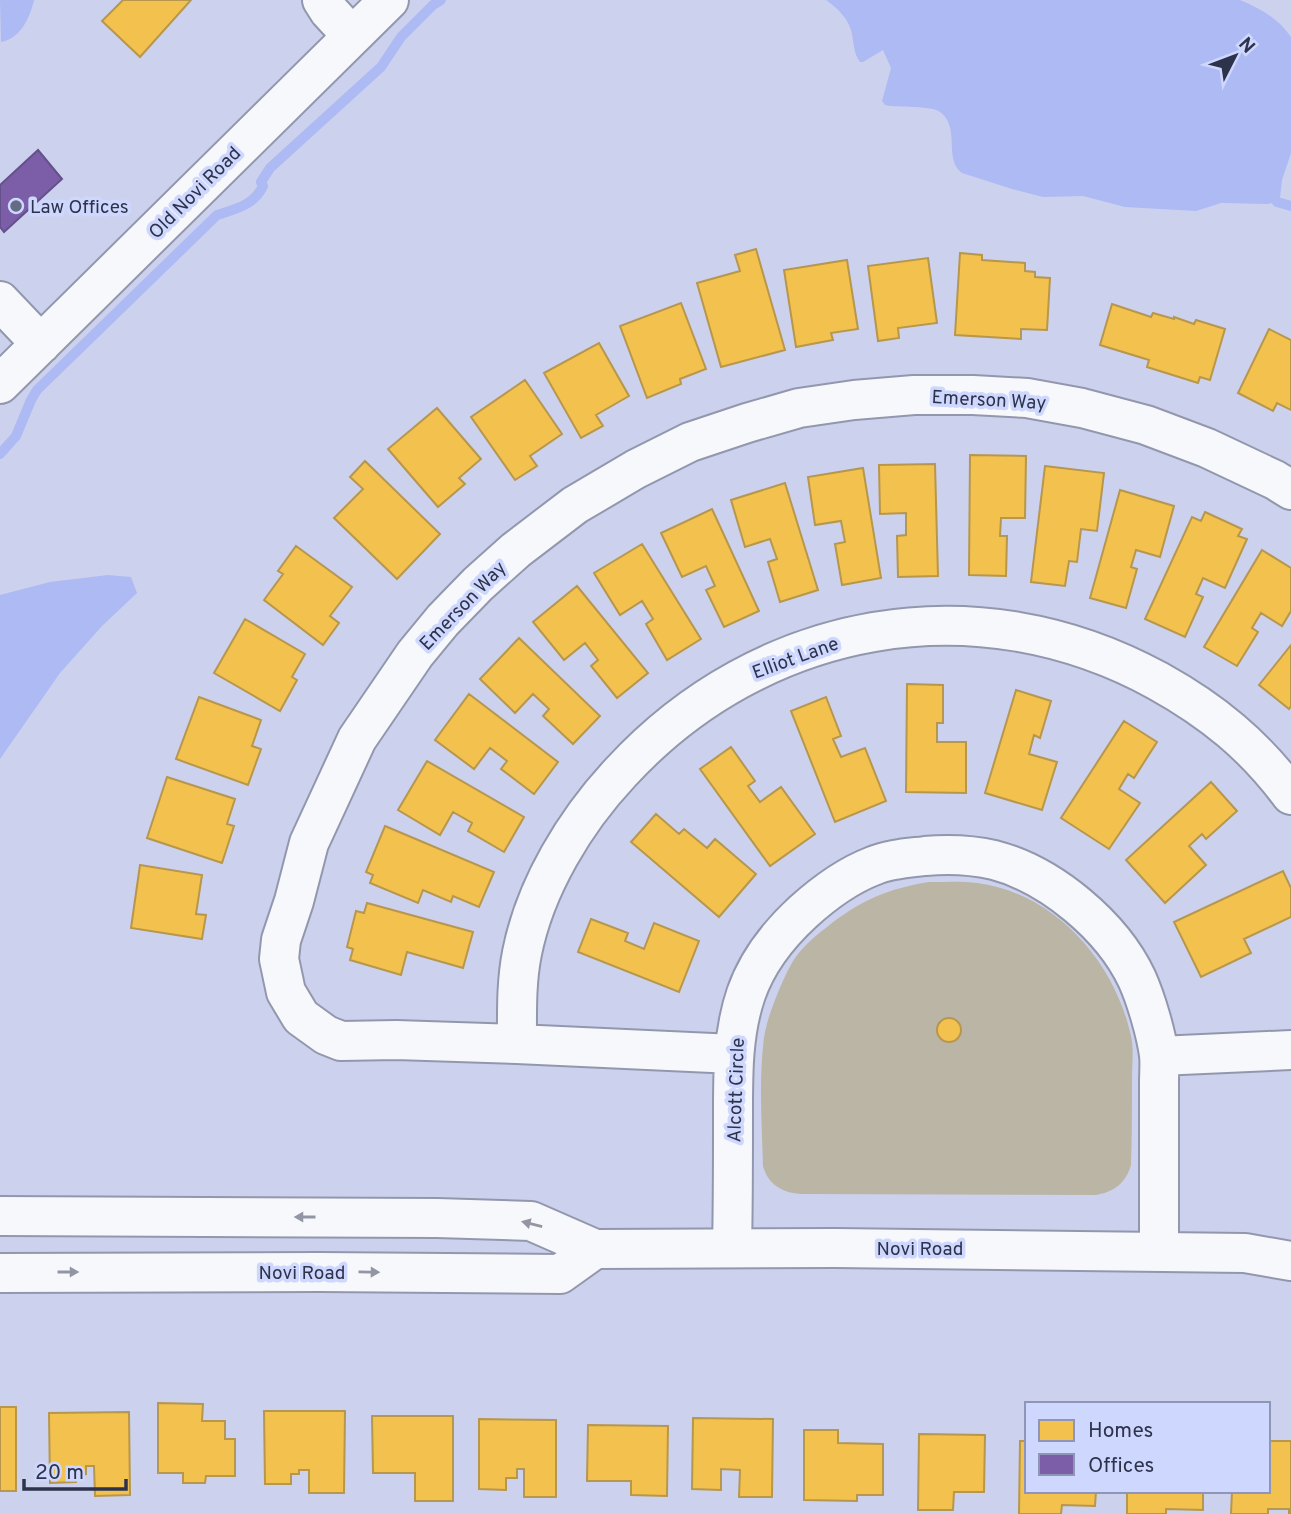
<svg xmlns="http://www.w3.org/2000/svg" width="1291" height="1514" font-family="Overpass,sans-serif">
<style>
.green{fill:#bab5a5}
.water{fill:#adbaf4}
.homes{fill:#f2c14e;stroke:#b7964d;stroke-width:2}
.offices{fill:#7b5ea7;stroke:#64518c;stroke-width:2}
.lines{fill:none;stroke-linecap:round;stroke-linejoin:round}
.stream{stroke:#adbaf4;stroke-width:10}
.minor-casing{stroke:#9397ae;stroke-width:42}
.major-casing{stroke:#9397ae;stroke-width:42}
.minor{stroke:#f7f8fc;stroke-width:38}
.major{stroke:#f7f8fc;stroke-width:38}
.oneway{fill:#9296a4}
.poi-dot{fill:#656b84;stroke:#ced7fd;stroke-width:2.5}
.labels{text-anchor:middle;stroke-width:7;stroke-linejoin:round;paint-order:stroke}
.street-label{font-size:19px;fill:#2e334c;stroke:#ced7fd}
.poi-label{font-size:19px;fill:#2e334c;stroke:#ced7fd;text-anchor:start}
</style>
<rect width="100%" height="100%" fill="#ccd2ed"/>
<path class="green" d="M929,882C945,882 962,881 977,883C1055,893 1115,962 1131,1036C1134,1049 1132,1065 1132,1079C1132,1108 1132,1136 1131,1165C1126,1183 1114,1192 1096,1195L802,1194C783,1193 768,1185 763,1166C762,1127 759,1086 763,1047C764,1031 769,1015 775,1000C780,987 786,973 793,961C801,948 815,936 827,927C861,900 887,889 929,882Z"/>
<path class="water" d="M0,0H34C30,18 20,39 1,42Z
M826,0H1240C1261,9 1278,18 1291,37V153L1282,180L1280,198L1277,202L1268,204L1221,203L1196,211L1125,207L1083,196L1043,197L1012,189L962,173C943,159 961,127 940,112C931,105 898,108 885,105L882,101L891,68L883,50L863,62H860C853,53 854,41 851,30C847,17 837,8 826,0Z
M108,575L131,577L137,593L102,626L60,673L0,759V595L50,582Z"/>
<path class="homes" d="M123,0H191L140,57L102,21Z
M756,249L785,350L721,367L697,283L740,271L735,255Z
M960,253L982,255V260L1025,263V271L1035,272V277L1050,278L1047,330L1021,329V339L955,335Z
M928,258L937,323L898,328L899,338L878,341L868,266Z
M847,260L858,329L831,333L833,340L796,347L784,270Z
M681,303L706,369L680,379L681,384L647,398L620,326Z
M1112,304L1151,317L1153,313L1174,319V317L1194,324L1196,320L1225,329L1210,380L1200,377L1198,383L1147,367L1149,360L1100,345Z
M1269,329L1291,340V410L1277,403L1273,411L1238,393Z
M599,343L629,396L596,415L603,426L581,438L544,373Z
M525,380L562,434L530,456L537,466L515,480L471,417Z
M437,408L481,459L459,478L465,484L438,507L388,449Z
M970,455L1026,456L1025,518H1001L1000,536H1007L1006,576L969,575Z
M365,461L440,534L397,579L334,518L363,489L350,477Z
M935,464L938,576L898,577L897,536L906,535V513L880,514L879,465Z
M1045,466L1104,473L1097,531L1081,529L1077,562L1069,561L1065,586L1031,582Z
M863,468L881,578L842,585L835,544L845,542L841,521L815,525L808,477Z
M785,483L818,590L780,602L768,562L777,559L770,539L745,547L731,500Z
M1120,490L1174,506L1160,557L1136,550L1131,567L1137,569L1126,608L1090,598Z
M712,509L759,611L724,627L706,590L715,586L706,566L682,577L661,533Z
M1205,512L1242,529L1238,536L1247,539L1225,588L1203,578L1196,594L1203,597L1185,637L1145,619L1192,517L1201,521Z
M642,544L701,639L667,660L646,624L653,619L642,601L620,615L594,573Z
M296,546L352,587L330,616L339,623L323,645L264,600L283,574L278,571Z
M1262,550L1291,568V611L1282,626L1261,613L1252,628L1258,632L1237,666L1204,647Z
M577,586L648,673L617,698L591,666L598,660L585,643L564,660L533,622Z
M245,619L305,654L292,677L297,680L280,711L214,673Z
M519,638L600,716L573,744L543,716L549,709L533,694L515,713L480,679Z
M1291,645V706L1289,709L1259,685Z
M907,684L943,685V723H937V742H966V793L906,792Z
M1016,690L1051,701L1040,738L1034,735L1029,754L1057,762L1042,810L985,793Z
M469,694L558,762L534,794L501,769L507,761L490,748L474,769L435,740Z
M199,697L261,720L252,746L261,749L248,785L176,759Z
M826,697L841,736L833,739L841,757L865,748L886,801L835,822L791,711Z
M1124,721L1157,742L1134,778L1128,774L1119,789L1140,803L1109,849L1061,818Z
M731,747L755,781L748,786L760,802L781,787L815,834L770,866L700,769Z
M427,761L524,817L504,852L468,831L472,823L453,812L440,835L398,810Z
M167,777L235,799L227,824L234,826L222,863L147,838Z
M1211,782L1237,811L1206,839L1202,834L1189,846L1206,865L1165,903L1126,860Z
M656,814L679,834L684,829L707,848L715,839L756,874L719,917L631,842Z
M385,826L494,872L479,907L453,896L451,902L423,890L418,903L370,883L373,875L366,872Z
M140,865L202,875L196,914L206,915L202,939L131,928Z
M1283,871L1291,888V917L1244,939L1251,953L1201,977L1174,922Z
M367,903L473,932L463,968L407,952L401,975L350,960L353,949L347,947L356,911L364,913Z
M591,919L628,933L625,941L644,949L654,923L699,941L679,992L578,952Z
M937 1030a12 12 0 1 1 24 0a12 12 0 1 1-24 0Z
M158,1403L203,1404L202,1421H225V1439H235V1476H206L205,1483H183V1473H158Z
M0,1407H16V1491H0Z
M264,1411H345L344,1493H309V1470H299V1474H291V1484H265Z
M129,1412L130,1495L95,1496L94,1466H86V1474L76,1475V1482L50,1483L49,1413Z
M372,1416H453V1501H415V1473H373Z
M693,1418L773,1419L772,1497H739L740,1470L721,1469V1490L692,1489Z
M479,1419L556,1420V1497H524V1469H517V1478H506V1490L479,1489Z
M588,1425L668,1426L667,1496L631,1495V1481H587Z
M804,1430H838V1443L883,1444V1495H857V1501L804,1500Z
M919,1434L985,1435L984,1492H954L953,1510H918Z
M1020,1441H1027V1491H1096L1095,1506L1062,1505L1061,1514H1019Z
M1268,1441H1291V1514H1289V1509H1268V1514H1231L1232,1491H1268Z
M1127,1491H1203V1510L1166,1509V1514H1127Z"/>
<path class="offices" d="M38,150L62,179L4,232L0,227V185Z"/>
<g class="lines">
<path class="stream" d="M1277,202L1291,206
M0,454L16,436L31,400L37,390L217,215C236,209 254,205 263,186L261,182L270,168L381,67L401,37L433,5L441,0"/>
<defs>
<path id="minor" d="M322,0L329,11L352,36
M0,301L41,344
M0,384L389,0
M517,1044C517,1013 516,983 522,953C535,887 575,821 621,772C761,620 976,581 1158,681C1212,711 1254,745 1291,795
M734,1054L517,1044L396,1040L341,1041L326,1035L301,1017L286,992L279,959L281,940L294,901L309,843L357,739L415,654L443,620L478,584L516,550L575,505L636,469L690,442L747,423L799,408L854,400L914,395H973L1027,398L1082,408L1146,425L1207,448L1275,480L1291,490
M1159,1056L1291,1050
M732,1247C733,1205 733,1163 733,1120C733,1078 732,1035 746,994C757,962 778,935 803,912C824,893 847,876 873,866C889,859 908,858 925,856C948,854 972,855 994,860C1051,875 1112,926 1137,979C1146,999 1156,1033 1159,1055C1160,1064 1159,1073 1159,1081C1159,1099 1159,1117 1159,1135C1159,1173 1159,1212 1159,1251"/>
<path id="major" d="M0,1216L437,1218L531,1221L595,1249L835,1248L1245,1253L1291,1261
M0,1273L318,1272L560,1274L595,1249"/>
</defs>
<use href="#minor" class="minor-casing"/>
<use href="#major" class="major-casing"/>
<use href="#minor" class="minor"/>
<use href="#major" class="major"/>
</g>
<defs><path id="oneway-solid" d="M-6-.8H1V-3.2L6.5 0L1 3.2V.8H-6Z" transform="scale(1.75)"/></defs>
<g class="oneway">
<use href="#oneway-solid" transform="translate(305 1217) rotate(-180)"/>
<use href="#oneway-solid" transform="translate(532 1224) rotate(-166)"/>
<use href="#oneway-solid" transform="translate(68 1272)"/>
<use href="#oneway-solid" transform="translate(369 1272) rotate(1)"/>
</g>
<circle class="poi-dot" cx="16" cy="206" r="7"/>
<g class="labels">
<g class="street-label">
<text transform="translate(194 192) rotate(-45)" y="7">Old Novi Road</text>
<text transform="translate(989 399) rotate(3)" y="7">Emerson Way</text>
<text transform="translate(462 605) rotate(-46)" y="7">Emerson Way</text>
<text transform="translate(795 657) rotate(-20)" y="7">Elliot Lane</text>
<text transform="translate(735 1090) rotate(-88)" y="7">Alcott Circle</text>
<text x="920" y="1255">Novi Road</text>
<text x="302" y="1279">Novi Road</text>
</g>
<g class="poi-label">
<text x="30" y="213">Law Offices</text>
</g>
</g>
<rect x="1025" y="1402" width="245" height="91" fill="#ced7fd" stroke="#8e95b6" stroke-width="2"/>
<rect x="1039" y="1420" width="35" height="21" fill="#f2c14e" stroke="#8e95b6" stroke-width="2"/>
<text x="1088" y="1437" font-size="21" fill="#2e334c">Homes</text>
<rect x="1039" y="1454" width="35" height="21" fill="#7b5ea7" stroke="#8e95b6" stroke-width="2"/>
<text x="1088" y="1472" font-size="21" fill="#2e334c">Offices</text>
<g transform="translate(1235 56) rotate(48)" stroke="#ced7fd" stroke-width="5" paint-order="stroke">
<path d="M0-5L12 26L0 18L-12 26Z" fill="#2e334c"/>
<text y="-10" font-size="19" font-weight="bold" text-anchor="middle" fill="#2e334c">N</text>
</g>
<path d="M24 1479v10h102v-10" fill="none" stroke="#2e334c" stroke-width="3.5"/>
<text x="35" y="1479" font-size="21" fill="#2e334c" stroke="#ced7fd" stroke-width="5" paint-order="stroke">20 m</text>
</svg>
